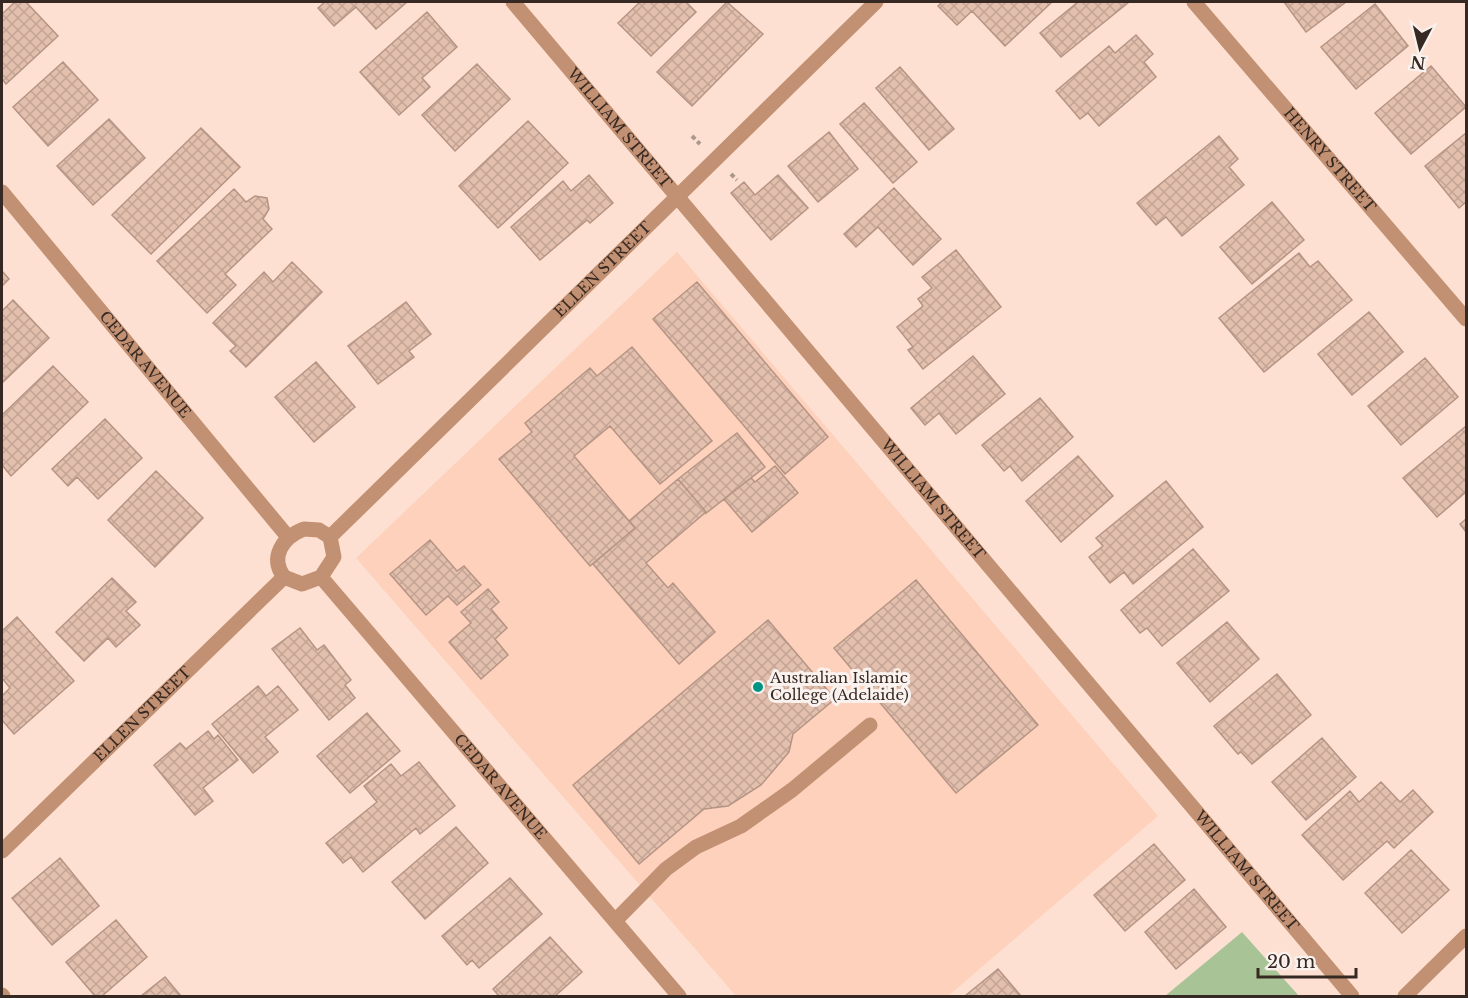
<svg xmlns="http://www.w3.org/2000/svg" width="1468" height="998" font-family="'Libre Baskerville',serif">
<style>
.built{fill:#fdd1bc}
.green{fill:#a8c497}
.building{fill:url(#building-cross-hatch);stroke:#b69484;stroke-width:1.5}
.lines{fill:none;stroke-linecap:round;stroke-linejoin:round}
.path{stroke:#ad968a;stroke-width:4;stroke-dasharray:4.5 3;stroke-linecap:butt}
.minor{stroke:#c29072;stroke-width:15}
.poi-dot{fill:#009483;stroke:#faf2ee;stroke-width:2}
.labels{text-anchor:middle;stroke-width:6;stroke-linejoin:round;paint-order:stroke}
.street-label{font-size:15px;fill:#362822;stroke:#faf2ee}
.poi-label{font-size:15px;fill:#362822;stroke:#faf2ee;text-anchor:start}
</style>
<defs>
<pattern id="building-cross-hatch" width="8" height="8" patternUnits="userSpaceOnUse" patternTransform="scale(1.5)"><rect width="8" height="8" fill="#e3bfae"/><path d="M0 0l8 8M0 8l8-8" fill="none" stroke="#c3a495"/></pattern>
</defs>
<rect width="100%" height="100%" fill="#fde0d1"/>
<path class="built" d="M677,252L1158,816L948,996H736L356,558Z"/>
<path class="green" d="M1242,932L1299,996H1165Z"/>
<path class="building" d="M15,2H26L58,36L6,84L2,79V14Z
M325,2H407L376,29L356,7L334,26L318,8Z
M640,2H686L696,12L651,56L618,23Z
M727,2L763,34L692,106L657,72Z
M942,2H1052L1005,46L972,11L957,25L938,6Z
M1078,2H1129L1061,57L1040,33Z
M1284,2H1346L1306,32Z
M1375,4L1408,46L1356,89L1321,47Z
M427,12L457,47L422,78L430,87L399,115L360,72Z
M1136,35L1153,54L1144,62L1156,77L1099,126L1088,113L1080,119L1056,91L1109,46L1115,53Z
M63,62L98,100L48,146L13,107Z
M477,64L510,99L455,151L422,115Z
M1431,66L1466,107L1411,154L1375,113Z
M900,67L954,129L929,150L876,88Z
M864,103L917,162L893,183L840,124Z
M109,119L145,158L93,205L57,166Z
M528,121L568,163L498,228L459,186Z
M201,128L240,167L151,254L112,215Z
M829,132L858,169L818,202L788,166Z
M1466,133V202L1459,208L1425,166Z
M1219,136L1238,159L1229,167L1244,185L1182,236L1166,217L1156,225L1137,203Z
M589,175L613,203L590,223L587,220L540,260L511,227L563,181L571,191Z
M778,175L808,208L771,240L731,193L744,182L755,195Z
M894,188L941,239L913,265L878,227L856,247L844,234Z
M234,189L246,202L255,196L267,198L269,209L263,219L272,229L225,274L236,285L207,313L157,261Z
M1272,202L1304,240L1252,284L1220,247Z
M956,250L1001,307L923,369L908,350L913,347L897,327L923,306L918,299L932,288L922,277Z
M1299,253L1310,267L1318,261L1352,300L1264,372L1219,318Z
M292,262L322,292L246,367L230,351L236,346L213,323L264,272L273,282Z
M2,271L9,279L2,286Z
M697,282L828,437L785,474L653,319Z
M13,300L49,338L2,383V311Z
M406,302L431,334L409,351L414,357L378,384L348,346Z
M1369,312L1403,352L1352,395L1318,354Z
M632,347L712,441L660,484L610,426L574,456L635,528L590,566L499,459L532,432L525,423L590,368L597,376Z
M973,356L1005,394L956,434L939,413L925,425L911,408Z
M1425,358L1458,397L1401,445L1368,406Z
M316,362L355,407L314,442L275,397Z
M53,366L88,402L11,476L2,465V415Z
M1040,398L1073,437L1022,481L1010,466L1004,471L982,445Z
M105,419L142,458L98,499L77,477L68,486L52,469Z
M1466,426V492L1437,517L1403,478Z
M737,433L765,467L705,514L706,512L678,479Z
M1078,456L1113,496L1061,542L1026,501Z
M775,466L798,493L752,532L724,499L751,478L755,482Z
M156,471L203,518L155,567L108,520Z
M678,479L706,512L646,563L668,588L673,583L715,632L679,664L593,564L635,528L629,521Z
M1166,481L1203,527L1133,584L1124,572L1110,583L1089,557L1103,546L1096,538Z
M1466,519V532L1460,524Z
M430,540L457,571L464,566L481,585L457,605L448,596L426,615L390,574Z
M1193,549L1229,591L1162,646L1147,628L1140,633L1121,610Z
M112,578L136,602L126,611L140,625L116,647L108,638L84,661L56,632Z
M916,580L1038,725L956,793L834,648Z
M488,589L499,602L491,609L507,628L495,639L508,655L481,679L449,642L471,623L461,612Z
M17,617L74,681L14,734L2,720V696L10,688L2,678V631Z
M768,620L835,699L793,734L789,752L761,785L728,806L704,809L639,864L573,785Z
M1227,622L1259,659L1210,702L1177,663Z
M300,628L317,650L324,645L351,680L345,685L355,698L329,720L272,649Z
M1277,674L1311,715L1252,764L1241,752L1238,754L1214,726Z
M258,686L266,696L278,686L298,710L265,737L278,752L253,773L212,724Z
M367,713L400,751L350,793L317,756Z
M208,731L214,739L218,735L238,760L203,788L213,801L195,815L154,765L180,743L186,749Z
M1322,738L1356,777L1306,820L1272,782Z
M419,762L455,806L420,834L416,828L363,872L351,857L343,863L326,843L377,802L364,786L391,764L401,776Z
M1381,782L1400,802L1413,790L1433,812L1394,848L1387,841L1343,880L1302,835L1350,791L1359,802Z
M456,827L488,863L425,919L392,882Z
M1154,844L1185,880L1125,931L1094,895Z
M1411,850L1449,890L1402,933L1365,893Z
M60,858L99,906L52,945L12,898Z
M510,878L542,914L479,968L472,960L467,965L442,936Z
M1194,889L1226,927L1176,969L1145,932Z
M116,920L147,957L102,996H95L66,962Z
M550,937L582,972L555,996H499L493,989Z
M998,969L1021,996H965Z
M165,977L181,996H141Z"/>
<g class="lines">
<path class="path" d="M692,136L700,144
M731,174L737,180"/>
<g class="minor">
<path id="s1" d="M513,2L1352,996"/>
<path id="s2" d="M1194,2L1466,319"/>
<path id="s3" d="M2,192L288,537"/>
<path d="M304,529L319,530L330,537L334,557L321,577L302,584L284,577C269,557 283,537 304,529Z"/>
<path id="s4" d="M330,537L876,2"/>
<path id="s5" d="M321,577L679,996"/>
<path id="s6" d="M2,851L284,577"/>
<path d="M616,920L666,869L696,847L741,826L792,790L870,725"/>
<path d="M2,995L3,996"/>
<path d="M1405,996L1466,936"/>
</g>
</g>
<circle class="poi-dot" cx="758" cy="687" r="6"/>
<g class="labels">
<g class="street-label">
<text dy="5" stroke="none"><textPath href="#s1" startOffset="165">WILLIAM STREET</textPath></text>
<text dy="5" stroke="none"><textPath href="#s2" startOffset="208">HENRY STREET</textPath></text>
<text dy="5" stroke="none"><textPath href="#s4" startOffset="382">ELLEN STREET</textPath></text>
<text dy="5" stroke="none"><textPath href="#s3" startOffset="224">CEDAR AVENUE</textPath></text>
<text dy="5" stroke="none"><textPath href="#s1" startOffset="651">WILLIAM STREET</textPath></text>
<text dy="5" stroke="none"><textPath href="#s6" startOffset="196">ELLEN STREET</textPath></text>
<text dy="5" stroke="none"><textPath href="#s5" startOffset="276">CEDAR AVENUE</textPath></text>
<text dy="5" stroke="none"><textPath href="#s1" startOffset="1137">WILLIAM STREET</textPath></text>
</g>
<g class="poi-label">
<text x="770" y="683">Australian Islamic<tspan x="770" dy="17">College (Adelaide)</tspan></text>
</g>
</g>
<rect width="1468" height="998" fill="none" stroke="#362822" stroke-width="6"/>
<g transform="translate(1420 48) rotate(187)" stroke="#faf2ee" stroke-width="4.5" paint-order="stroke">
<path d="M0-4.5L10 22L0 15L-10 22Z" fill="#362822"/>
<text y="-9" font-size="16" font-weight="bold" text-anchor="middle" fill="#362822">N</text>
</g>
<path d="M1258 968v9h98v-9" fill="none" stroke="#362822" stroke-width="3"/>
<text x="1267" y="968" font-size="18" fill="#362822" stroke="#faf2ee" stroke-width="4.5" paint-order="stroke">20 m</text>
</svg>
